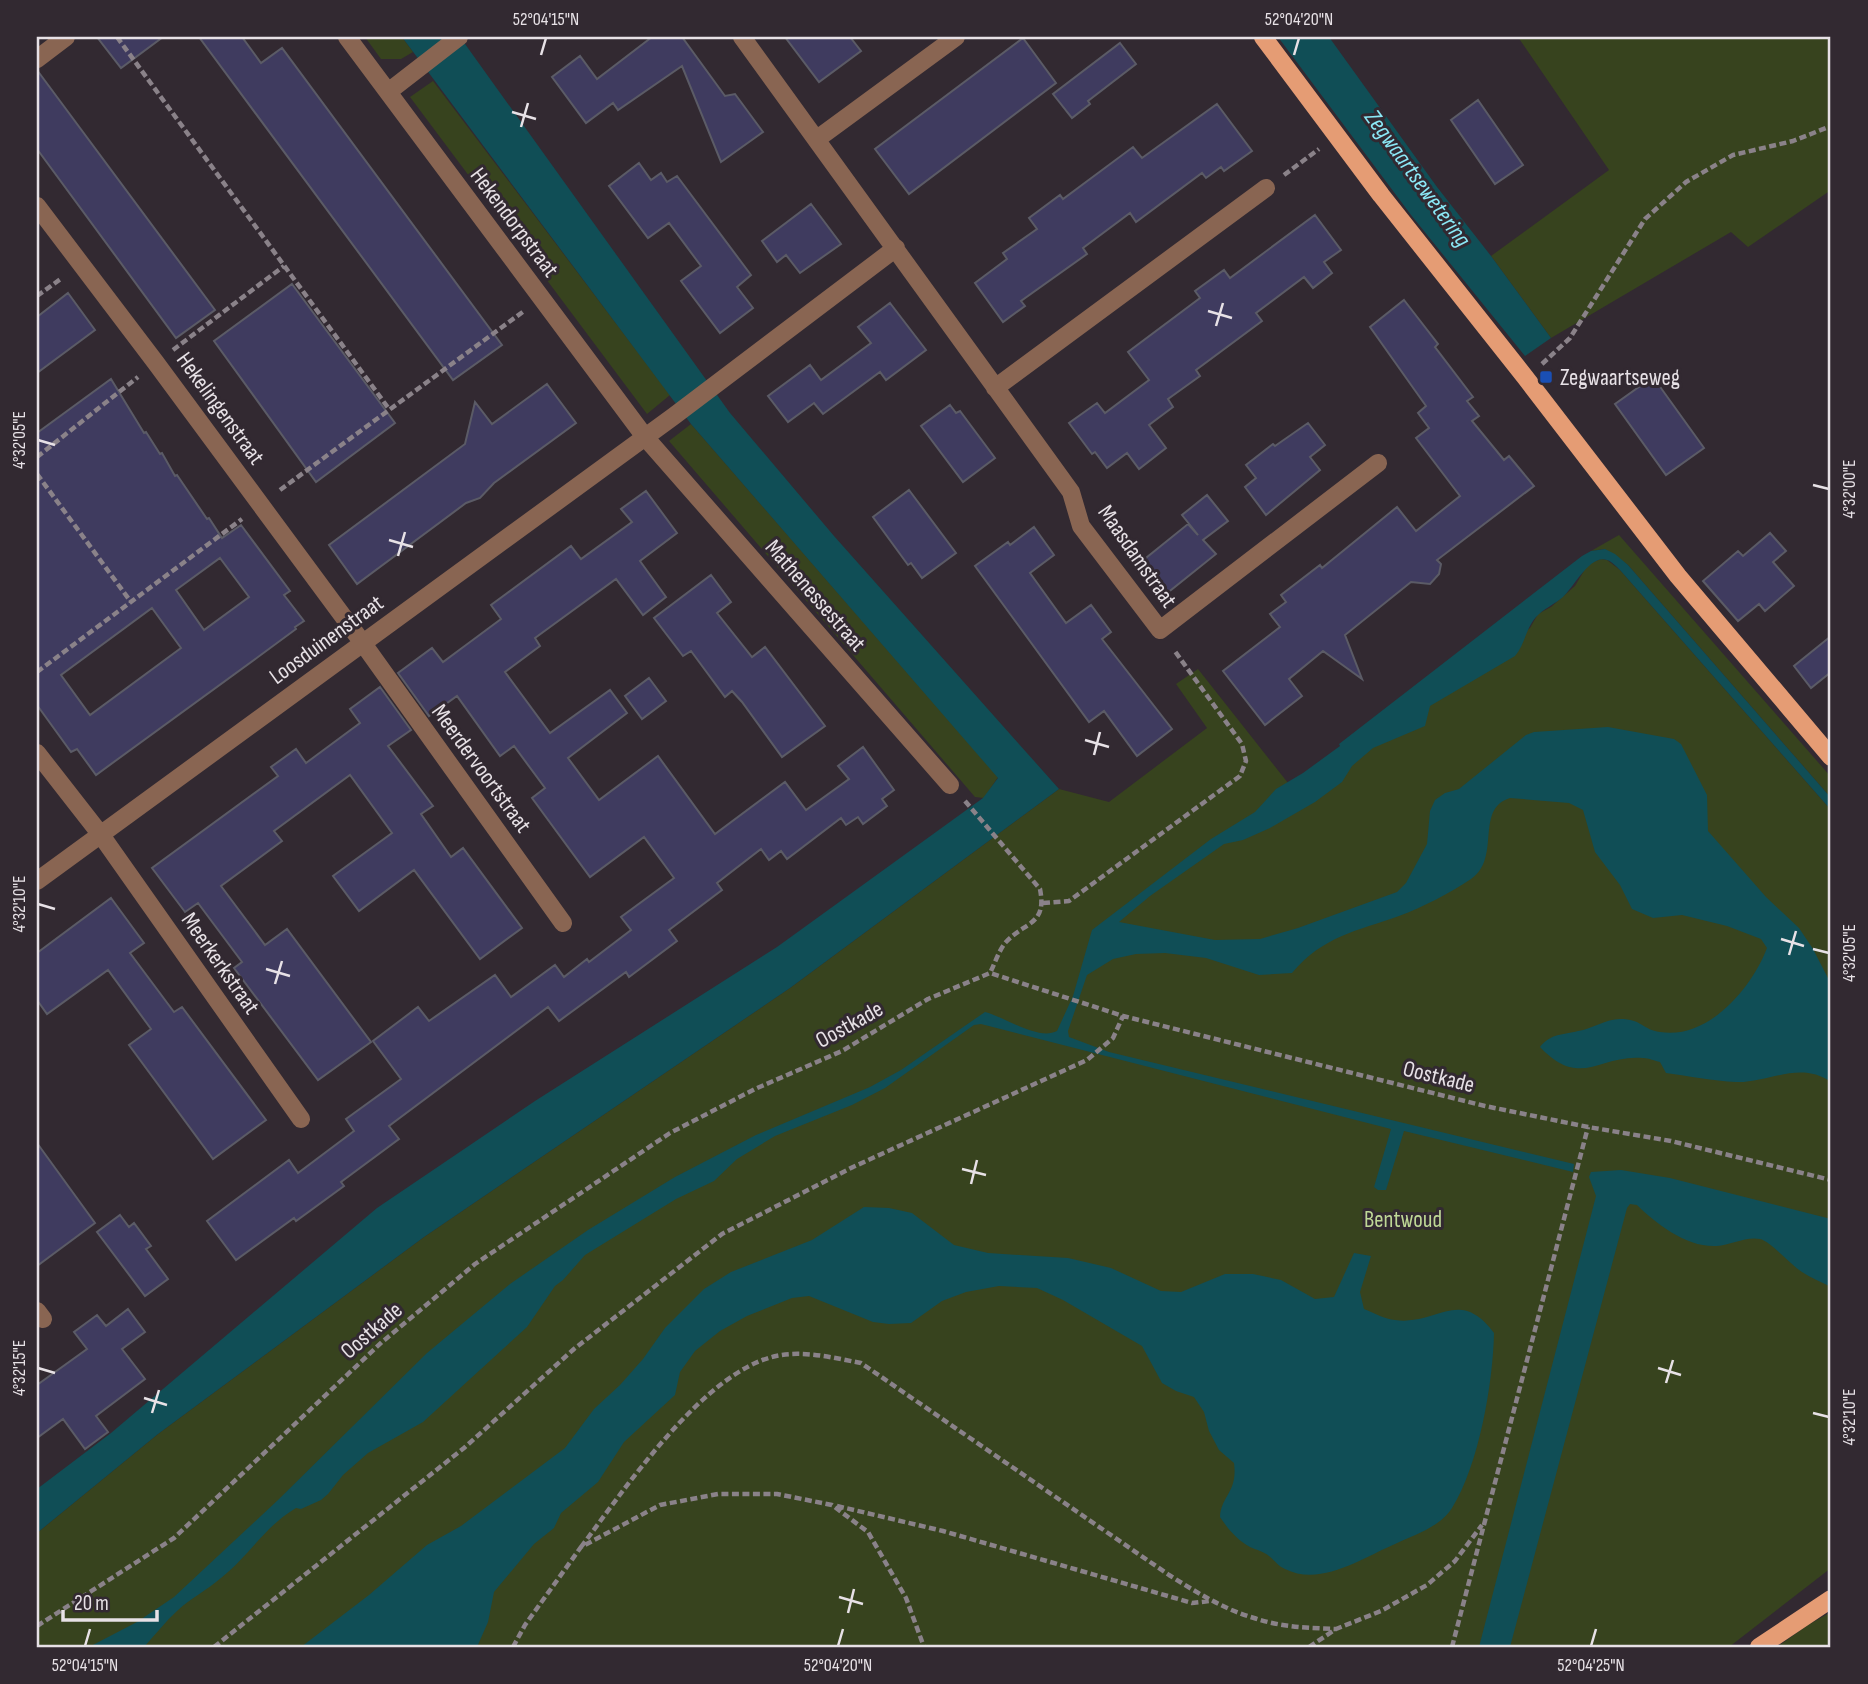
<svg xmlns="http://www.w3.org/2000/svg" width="1868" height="1684" font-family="'Sofia Sans Condensed',sans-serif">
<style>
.green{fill:#37431e}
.water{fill:#104e56}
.building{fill:#3f3b5f;stroke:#5b5b66;stroke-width:2;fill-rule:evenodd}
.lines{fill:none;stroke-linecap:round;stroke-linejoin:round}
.path{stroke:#8a8289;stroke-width:4.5;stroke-dasharray:7 3.5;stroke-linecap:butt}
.minor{stroke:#896552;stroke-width:18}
.major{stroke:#e59c74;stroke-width:18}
.ticks{fill:none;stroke:#e7e1e6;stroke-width:2.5}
.transit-dot{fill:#1a4fb4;stroke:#322931;stroke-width:2.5}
.labels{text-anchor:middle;stroke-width:6;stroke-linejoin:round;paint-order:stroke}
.street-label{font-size:23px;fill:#e7e1e6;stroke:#322931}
.poi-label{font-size:23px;fill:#e7e1e6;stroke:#322931;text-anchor:start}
.park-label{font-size:23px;fill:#bfd896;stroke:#322931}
.water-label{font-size:24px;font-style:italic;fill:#8be8f6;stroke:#322931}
.neatline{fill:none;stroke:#e7e1e6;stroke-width:2.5}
.ticks-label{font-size:18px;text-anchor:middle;fill:#e7e1e6}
</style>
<rect width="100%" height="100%" fill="#322931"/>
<path class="green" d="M365,37H402L413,52L401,59H381Z
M1518,37H1831V190L1748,247L1731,232L1551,338L1491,256L1609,170Z
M433,81L670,395L647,414L410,97Z
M691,424L998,777L984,798L975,797L669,441Z
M1619,535L1831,777V798L1628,565L1605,549L1591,551Z
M1601,559L1607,560L1620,570L1831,810V1568L1729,1647H37V1533L158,1434L424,1237L790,988L1059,789L1109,802L1207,728L1176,684L1198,669L1288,783L1280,787L1292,804L1530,628L1538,614L1551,607L1575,586L1588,564Z
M1831,1612V1642L1824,1647H1777L1808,1625Z"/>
<path class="water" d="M402,37H460L730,413L834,536L1059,789L790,988L424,1237L158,1434L37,1533V1489L111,1433L377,1208L535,1101L777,947L983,798L998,778L691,424Z
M1278,37H1329L1437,187L1491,256L1551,338L1525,356L1411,215Z
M1605,549L1615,554L1628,565L1831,798V810L1620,570C1617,567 1611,561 1607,560C1590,554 1574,587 1563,597C1555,604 1543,609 1536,617C1526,628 1525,644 1515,656L1430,706L1425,726L1373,748L1352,766L1342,782L1315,802L1270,828L1243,840L1224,844L1150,896L1119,922L1215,940L1260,939L1298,928L1397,892L1406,883L1427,844L1430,811L1435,800L1445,793L1459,789L1526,735L1534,732L1608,727L1674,739L1681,744L1707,795L1708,831L1766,897L1799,928L1813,949L1831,984V1082C1800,1060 1769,1083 1736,1082C1713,1081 1689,1076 1666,1073L1660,1062C1655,1061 1649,1058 1643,1058C1599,1054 1581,1090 1540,1047C1551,1033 1563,1035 1578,1031C1592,1029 1606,1019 1620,1019C1642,1019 1643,1030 1660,1032C1708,1040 1752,988 1767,948L1761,939L1727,926L1682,915L1653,918L1632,909L1620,885L1595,852L1583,810L1569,803L1510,798C1474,809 1502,858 1471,879C1450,893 1423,907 1399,916C1357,931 1323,936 1292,973L1259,975L1206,958L1165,953L1136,954L1113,959L1087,975L1068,1031L1069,1037L1109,1052L1574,1164L1573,1172L1404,1131L1386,1190H1378L1374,1187L1391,1129L981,1024L974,1025L885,1088L852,1105L775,1136L737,1159L714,1181L676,1199L585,1255L563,1280L555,1286L527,1327L423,1422L368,1453L343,1475L328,1494L321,1500L301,1509L296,1508C264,1527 250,1555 221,1578C207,1590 191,1598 177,1611C165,1622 155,1635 144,1647H89L137,1622L174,1597L278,1500L427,1353L510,1284L588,1230L675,1177L756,1135L870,1087L901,1070L985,1012C1005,1017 1038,1041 1057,1031L1073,996L1092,930L1211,839L1255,812L1276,789L1303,773L1340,746L1339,744L1582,556L1591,551Z
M1621,1170L1670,1178L1831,1219V1287C1822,1282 1811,1278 1802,1272C1791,1265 1770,1241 1760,1239C1747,1236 1730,1245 1717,1246C1688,1248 1656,1224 1637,1205L1630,1204L1627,1208L1510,1647H1479L1596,1196L1589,1177L1591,1172Z
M864,1207L889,1208L912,1213L954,1245L988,1253L1068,1258L1111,1268L1161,1291L1181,1292L1225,1274H1253L1281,1280L1315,1299L1334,1297L1354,1253L1371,1256L1360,1292L1364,1309C1374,1313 1385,1319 1395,1320C1437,1326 1459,1286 1494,1333C1493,1383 1479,1465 1452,1508C1440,1527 1414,1535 1395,1544C1362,1558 1321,1587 1285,1569C1278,1566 1274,1560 1269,1556C1263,1551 1256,1550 1250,1547C1237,1540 1228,1529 1220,1517C1221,1496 1238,1492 1234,1463L1219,1450L1209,1431L1204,1412L1194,1397L1176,1391L1162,1383L1142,1346L1063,1300L1037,1288L999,1286L966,1292L942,1301L911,1323L889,1324L873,1322L809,1296L792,1298L747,1316L720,1331L695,1351L680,1372L675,1395L624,1442L598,1482L561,1513L554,1528L534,1544L494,1592L488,1622L477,1647H301L369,1595L427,1545L461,1526L565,1448L594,1409L620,1385L643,1359L665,1328L704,1289L731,1272L812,1240Z"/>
<path class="building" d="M97,37H163L121,68Z
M199,37H242L261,63L282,48L502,345L453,380Z
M652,37H682L725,96L735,94L763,132L721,162L682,66L618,110L613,103L586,123L552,77L580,56L597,79Z
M785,37H850L861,51L819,82Z
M1023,38L1056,83L909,194L875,149Z
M1120,43L1136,64L1088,101L1090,104L1072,118L1053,94Z
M37,70L215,310L176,338L37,149Z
M1478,100L1523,165L1495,184L1451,120Z
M1217,104L1252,151L1224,171L1221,167L1206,178L1202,173L1136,222L1130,213L1083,248L1087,254L1021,301L1025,306L1003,322L975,283L1007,259L1003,253L1037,229L1029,218L1060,195L1063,199L1133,147L1142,158Z
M639,163L651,180L661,173L667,182L677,176L751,275L737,287L753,308L720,333L681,281L701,266L669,223L648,238L609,186Z
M811,204L841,244L800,273L786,255L777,262L762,241Z
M1315,215L1341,250L1324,262L1332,273L1313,288L1304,277L1256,313L1262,321L1196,370L1200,376L1168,399L1173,407L1149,425L1166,448L1139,469L1127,453L1107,468L1095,452L1092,454L1069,423L1097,403L1105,413L1149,380L1128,352L1200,298L1195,291L1224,270L1230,278Z
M292,284L395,423L316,482L214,341Z
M68,293L95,330L37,373V317Z
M1404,300L1438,344L1435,347L1473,397L1467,401L1479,416L1472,421L1504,460L1509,456L1534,486L1437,560L1441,564L1439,574L1430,584L1411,582L1345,635L1362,679L1323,651L1289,679L1302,696L1265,725L1223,671L1280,627L1270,614L1286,602L1281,595L1320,565L1322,568L1397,507L1416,531L1460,496L1416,438L1429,428L1418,413L1426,406L1370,327Z
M890,303L926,350L886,380L880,372L823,414L814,403L788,422L768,396L810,365L821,380L871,343L858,327Z
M1653,377L1704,448L1666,475L1615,404Z
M111,379L144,433L146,432L160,454L162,453L175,476L177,475L207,519L209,518L222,538L241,525L290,591L284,595L304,621L295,627L296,629L258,657L96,775L77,749L71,752L37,705V433ZM220,558L249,597L204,630L176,590ZM152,608L181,648L90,715L61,675Z
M547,384L576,423L494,483L480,498L466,503L357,584L329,545L465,444L475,402L492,424Z
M950,405L956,413L960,411L995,458L963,482L921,426Z
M1308,423L1325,445L1310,457L1320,470L1266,515L1245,487L1256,478L1246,465L1273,444L1275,446Z
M909,490L956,553L922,578L911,563L908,565L873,517Z
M646,491L677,533L640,561L666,597L643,615L616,579L535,638L540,646L505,672L550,733L610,690L627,713L568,758L599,800L658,756L715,834L785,782L806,810L849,779L838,766L863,747L894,790L882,799L887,806L863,824L858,817L846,825L841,818L787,859L781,851L769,860L761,849L717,883L722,890L669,930L677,941L629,977L626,972L559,1021L548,1007L389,1126L399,1139L341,1182L344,1186L296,1221L294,1218L236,1260L207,1221L289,1160L298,1173L354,1131L346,1119L401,1079L373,1041L418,1007L429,1021L495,975L511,997L555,965L564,977L587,959L589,962L631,930L621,917L674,878L644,837L590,877L532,798L545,788L514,746L500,756L457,696L429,716L398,673L432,648L443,662L466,645L501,619L491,605L571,546L581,559L632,522L621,509Z
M1207,495L1228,521L1203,540L1216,554L1166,594L1141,562L1188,524L1198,535L1182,515Z
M1034,527L1054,555L1030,573L1066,623L1091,605L1111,632L1102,639L1172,729L1137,756L1104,711L1089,722L975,566L1008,542L1010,545Z
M1770,533L1786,551L1773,562L1794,586L1765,611L1759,604L1738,621L1703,581L1738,551L1743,556Z
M711,575L731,602L717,613L752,657L765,647L825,726L782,757L742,702L732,691L725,697L691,651L683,656L654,618Z
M1831,636V672L1811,688L1794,666Z
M649,678L666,701L642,719L625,696Z
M380,687L411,730L388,746L433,806L421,814L451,857L463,848L522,928L480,959L414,870L359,911L333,876L392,833L350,775L274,831L282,841L221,886L265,945L287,929L371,1042L318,1080L234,968L242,962L198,903L185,912L152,868L278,776L271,767L296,749L306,763L360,723L350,709Z
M111,898L144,943L130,953L174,1012L182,1007L266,1120L213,1159L129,1045L151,1029L108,970L47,1014L37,1000V953Z
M37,1143L95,1223L37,1266Z
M120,1215L129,1227L134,1223L151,1246L146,1249L168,1279L145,1296L97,1232Z
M128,1309L145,1332L122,1349L145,1379L96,1416L108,1432L85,1449L63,1419L37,1438V1385L87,1349L74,1332L97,1315L106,1326Z"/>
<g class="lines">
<path class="path" d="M117,37L389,409
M1284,175L1319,149
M37,296L62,278
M173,350L284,266
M1542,364L1570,338L1645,219L1686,182L1733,155L1793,141L1831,126
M37,457L138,377
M37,474L131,602
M280,490L524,311
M37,672L242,519
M965,801L1040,889C1047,925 1026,921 1006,942C999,950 995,963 990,973
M1043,903L1069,901L1240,776L1246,761L1242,744L1174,650
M837,1506L943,1531L1192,1603L1210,1601
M581,1547C625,1489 703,1372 776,1356C804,1350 834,1358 861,1363L1169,1575C1196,1592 1223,1609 1254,1618C1280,1627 1309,1628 1336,1629
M37,1626L174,1538L382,1342L475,1264L670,1133L755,1089L842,1051L928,999L990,973L1123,1016L1485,1106L1588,1127L1671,1141L1831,1180
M214,1647L464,1448L574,1349L722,1234L853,1167L1087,1060L1113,1038L1123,1016
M513,1647L525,1625L581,1547L660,1505L718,1494H777L832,1505L868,1532L906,1598L924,1647
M1309,1647L1336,1629L1381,1611L1427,1585L1455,1561L1482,1525
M1452,1647L1588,1127"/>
<path class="minor" d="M347,37L645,437L950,785
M742,37L1071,492L1081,526L1160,630L1378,463
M37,59L66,37
M388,92L459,37
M817,139L956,37
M37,206L156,363L362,642L563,923
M995,388L1266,188
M37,753L101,835L301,1119
M37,881L674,416L896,248
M37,1311L43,1319"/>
<path class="major" d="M1263,37L1381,195L1525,377L1678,576L1831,757
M1759,1647L1831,1599"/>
</g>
<path class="ticks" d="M541,55L546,38M1294,55L1299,38M512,112L536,119M521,127L528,103M1208,311L1232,318M1216,326L1223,303M38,440L55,445M1813,485L1829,489M389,540L413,547M398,556L405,532M1085,740L1109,747M1094,755L1100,732M38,904L55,909M1781,939L1804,946M1813,949L1829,953M1789,955L1796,931M266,969L290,976M275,984L282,961M962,1169L986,1175M971,1184L977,1160M38,1368L55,1373M1658,1368L1681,1375M1666,1383L1673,1360M144,1398L167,1405M152,1413L159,1390M1813,1413L1829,1417M839,1597L863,1604M848,1613L854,1589M85,1646L90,1629M838,1646L843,1629M1591,1646L1596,1629"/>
<rect class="transit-dot" x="1539" y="370" width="14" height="14" rx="3.5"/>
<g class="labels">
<g class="street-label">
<text transform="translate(515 222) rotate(53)" y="8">Hekendorpstraat</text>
<text transform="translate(221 408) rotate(54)" y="8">Hekelingenstraat</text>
<text transform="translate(1138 556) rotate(55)" y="8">Maasdamstraat</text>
<text transform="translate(816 595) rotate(49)" y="8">Mathenessestraat</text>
<text transform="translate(326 639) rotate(-36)" y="8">Loosduinenstraat</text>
<text transform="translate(482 768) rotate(54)" y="8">Meerdervoortstraat</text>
<text transform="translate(221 963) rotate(55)" y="8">Meerkerkstraat</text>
<text transform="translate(849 1024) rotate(-29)" y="8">Oostkade</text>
<text transform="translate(1439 1076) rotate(14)" y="8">Oostkade</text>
<text transform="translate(371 1330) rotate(-41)" y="8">Oostkade</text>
</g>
<g class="poi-label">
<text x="1560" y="385">Zegwaartseweg</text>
</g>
<g class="park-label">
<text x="1403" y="1227">Bentwoud</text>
</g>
<g class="water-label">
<text transform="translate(1418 178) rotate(54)" y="8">Zegwaartsewetering</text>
</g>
</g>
<rect width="1868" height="1684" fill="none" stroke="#322931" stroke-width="77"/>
<path d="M63 1610v10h94v-10" fill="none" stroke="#e7e1e6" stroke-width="3.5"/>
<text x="74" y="1610" font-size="21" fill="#e7e1e6" stroke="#322931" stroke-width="5" paint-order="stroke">20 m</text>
<rect x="38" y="38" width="1791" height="1608" class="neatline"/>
<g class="ticks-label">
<text x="546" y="25">52°04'15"N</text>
<text x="1299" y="25">52°04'20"N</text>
<text transform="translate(19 440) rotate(-90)" y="6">4°32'05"E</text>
<text transform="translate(1849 489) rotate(-90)" y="6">4°32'00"E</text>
<text transform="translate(19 904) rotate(-90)" y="6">4°32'10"E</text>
<text transform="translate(1849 953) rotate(-90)" y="6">4°32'05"E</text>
<text transform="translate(19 1368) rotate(-90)" y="6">4°32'15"E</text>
<text transform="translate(1849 1417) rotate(-90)" y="6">4°32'10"E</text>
<text x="85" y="1671">52°04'15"N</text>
<text x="838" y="1671">52°04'20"N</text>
<text x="1591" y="1671">52°04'25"N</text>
</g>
</svg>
